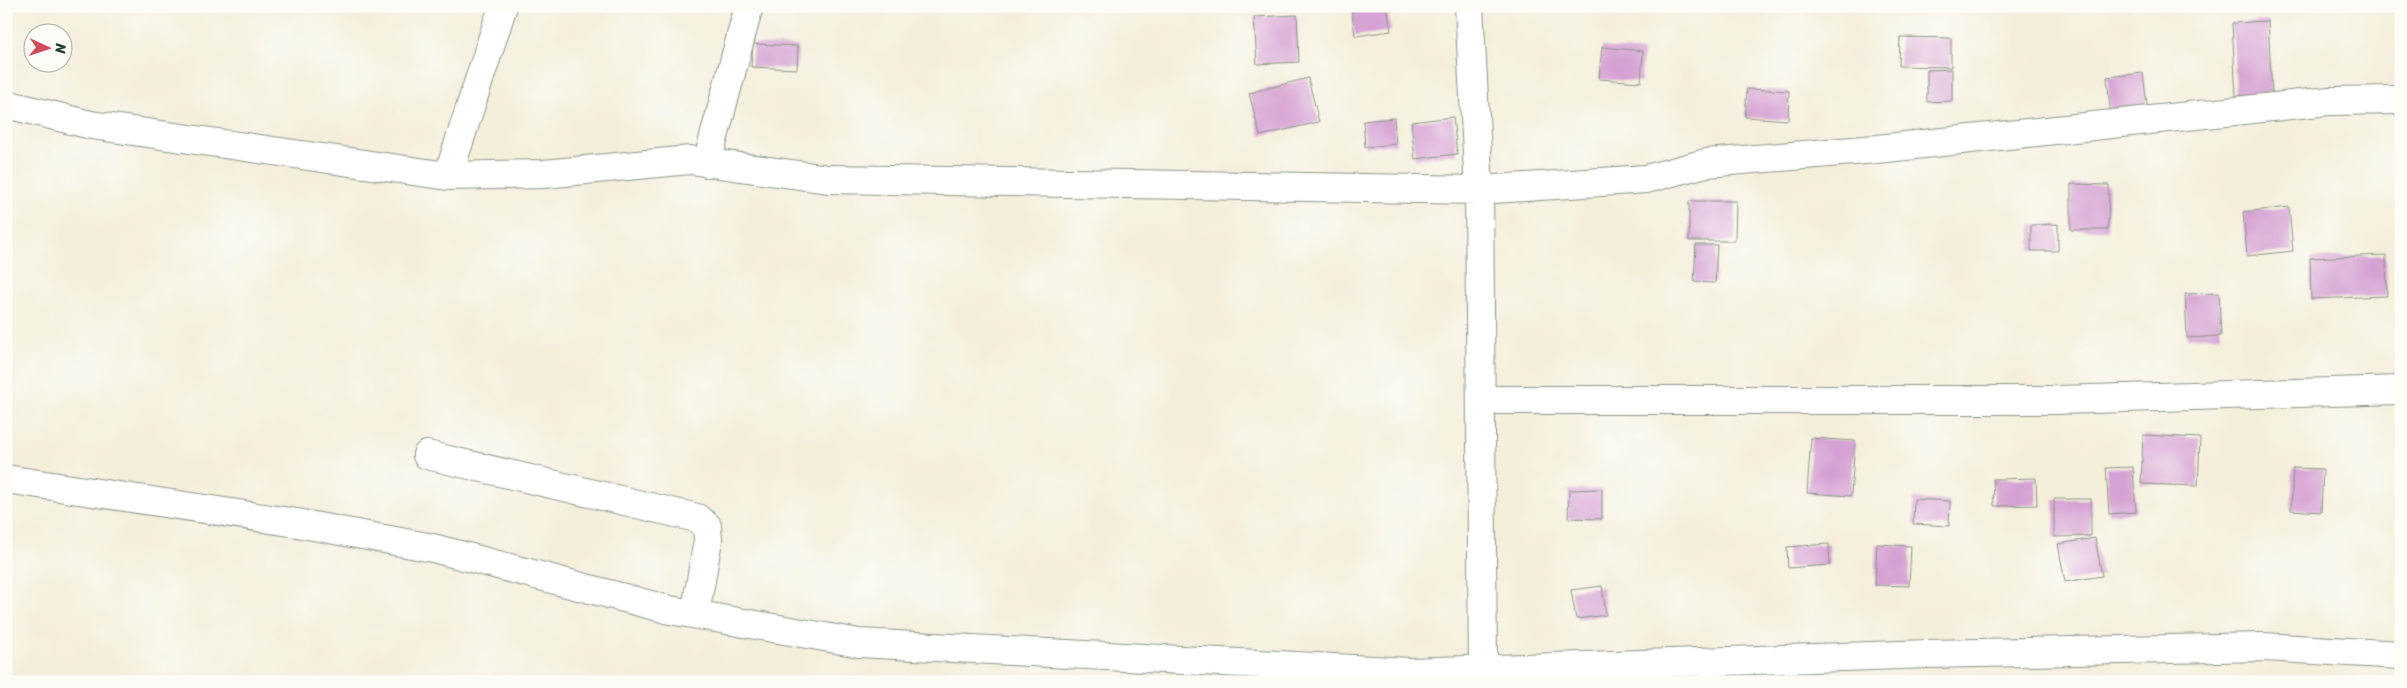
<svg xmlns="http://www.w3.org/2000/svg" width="2407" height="688" font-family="Sriracha,sans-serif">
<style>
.building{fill:#d5a2d3}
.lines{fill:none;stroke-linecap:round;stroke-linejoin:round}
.minor-casing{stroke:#8a9688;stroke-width:30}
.minor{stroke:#fff;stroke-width:28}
</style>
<rect width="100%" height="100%" fill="#fdfcf7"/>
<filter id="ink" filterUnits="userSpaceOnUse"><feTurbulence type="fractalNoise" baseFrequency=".02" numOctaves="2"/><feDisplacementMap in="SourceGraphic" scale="10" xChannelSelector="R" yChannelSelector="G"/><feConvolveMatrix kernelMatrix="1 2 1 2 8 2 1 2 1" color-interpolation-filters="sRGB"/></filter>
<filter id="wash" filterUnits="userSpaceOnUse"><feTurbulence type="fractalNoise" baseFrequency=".0096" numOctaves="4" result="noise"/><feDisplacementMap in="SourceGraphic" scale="20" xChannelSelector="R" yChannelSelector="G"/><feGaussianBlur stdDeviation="1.12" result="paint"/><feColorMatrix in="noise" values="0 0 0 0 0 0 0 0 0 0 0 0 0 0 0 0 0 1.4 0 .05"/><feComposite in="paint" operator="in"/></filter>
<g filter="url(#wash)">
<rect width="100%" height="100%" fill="#f4efdb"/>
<g id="blocks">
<path class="building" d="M1351,6H1387L1391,31L1355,36Z
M1297,15L1299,62L1257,64L1254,17Z
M2268,21L2272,94L2236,96L2232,23Z
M1900,37L1951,38V67L1899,66Z
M753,44L798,46L797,69L751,67Z
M1602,47L1643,51L1641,82L1599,79Z
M1952,69V101L1927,102V70Z
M2143,73L2148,113L2111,118L2107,77Z
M1308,78L1319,122L1260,136L1249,93Z
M1747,89L1789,91L1788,120L1745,117Z
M1453,117L1457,154L1415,159L1411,122Z
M1394,118L1396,144L1365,147L1363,121Z
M2071,184L2109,185L2108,230H2071Z
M1689,201H1736L1735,241H1689Z
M2289,207L2293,251L2247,256L2243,212Z
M2058,224V251H2031V225Z
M1696,245H1717L1715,283L1694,282Z
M2386,255L2387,296L2311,299L2310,258Z
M2219,293L2221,336L2187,338L2185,294Z
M2143,435L2200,438L2198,486L2141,484Z
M1811,438L1855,441L1851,496L1807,493Z
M2133,467L2136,512L2109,514L2106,468Z
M2293,468L2323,469L2321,512L2291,510Z
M2036,478L2037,505L1994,506L1993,479Z
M1602,489V519L1568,518L1569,490Z
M1914,499L1950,501L1949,526L1913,524Z
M2054,499H2091V536L2054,537Z
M2095,538L2102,576L2065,582L2058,544Z
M1829,544L1830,565L1788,568L1787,547Z
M1877,544L1911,546L1909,586L1875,585Z
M1602,586L1606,615L1576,619L1571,590Z"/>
</g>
</g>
<g filter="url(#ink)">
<use href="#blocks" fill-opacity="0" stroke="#8a9688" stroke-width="1"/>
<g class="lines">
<defs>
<path id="minor" d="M1469,6L1479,190L1483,670
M6,104L91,125L448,176L544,174L690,160L828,179L1479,190L1646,179L1706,163L1877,149L2329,101L2401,100
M707,163L749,6
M448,176L503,6
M1481,400H2057L2401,390
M427,455L697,518L707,526L708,540L695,614
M6,479L297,523L433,548L670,610L859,643L1409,672L1928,654L2264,647L2401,655"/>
</defs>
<use href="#minor" class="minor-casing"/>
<use href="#minor" class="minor"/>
</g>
</g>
<rect width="2407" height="688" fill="none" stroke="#fdfcf7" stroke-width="25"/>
<g transform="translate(48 48) rotate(93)"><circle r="24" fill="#fdfcf7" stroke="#a4b0a9"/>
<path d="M0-4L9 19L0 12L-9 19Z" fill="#d1495b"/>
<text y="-8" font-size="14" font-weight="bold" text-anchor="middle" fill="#1f3d34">N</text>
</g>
</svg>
